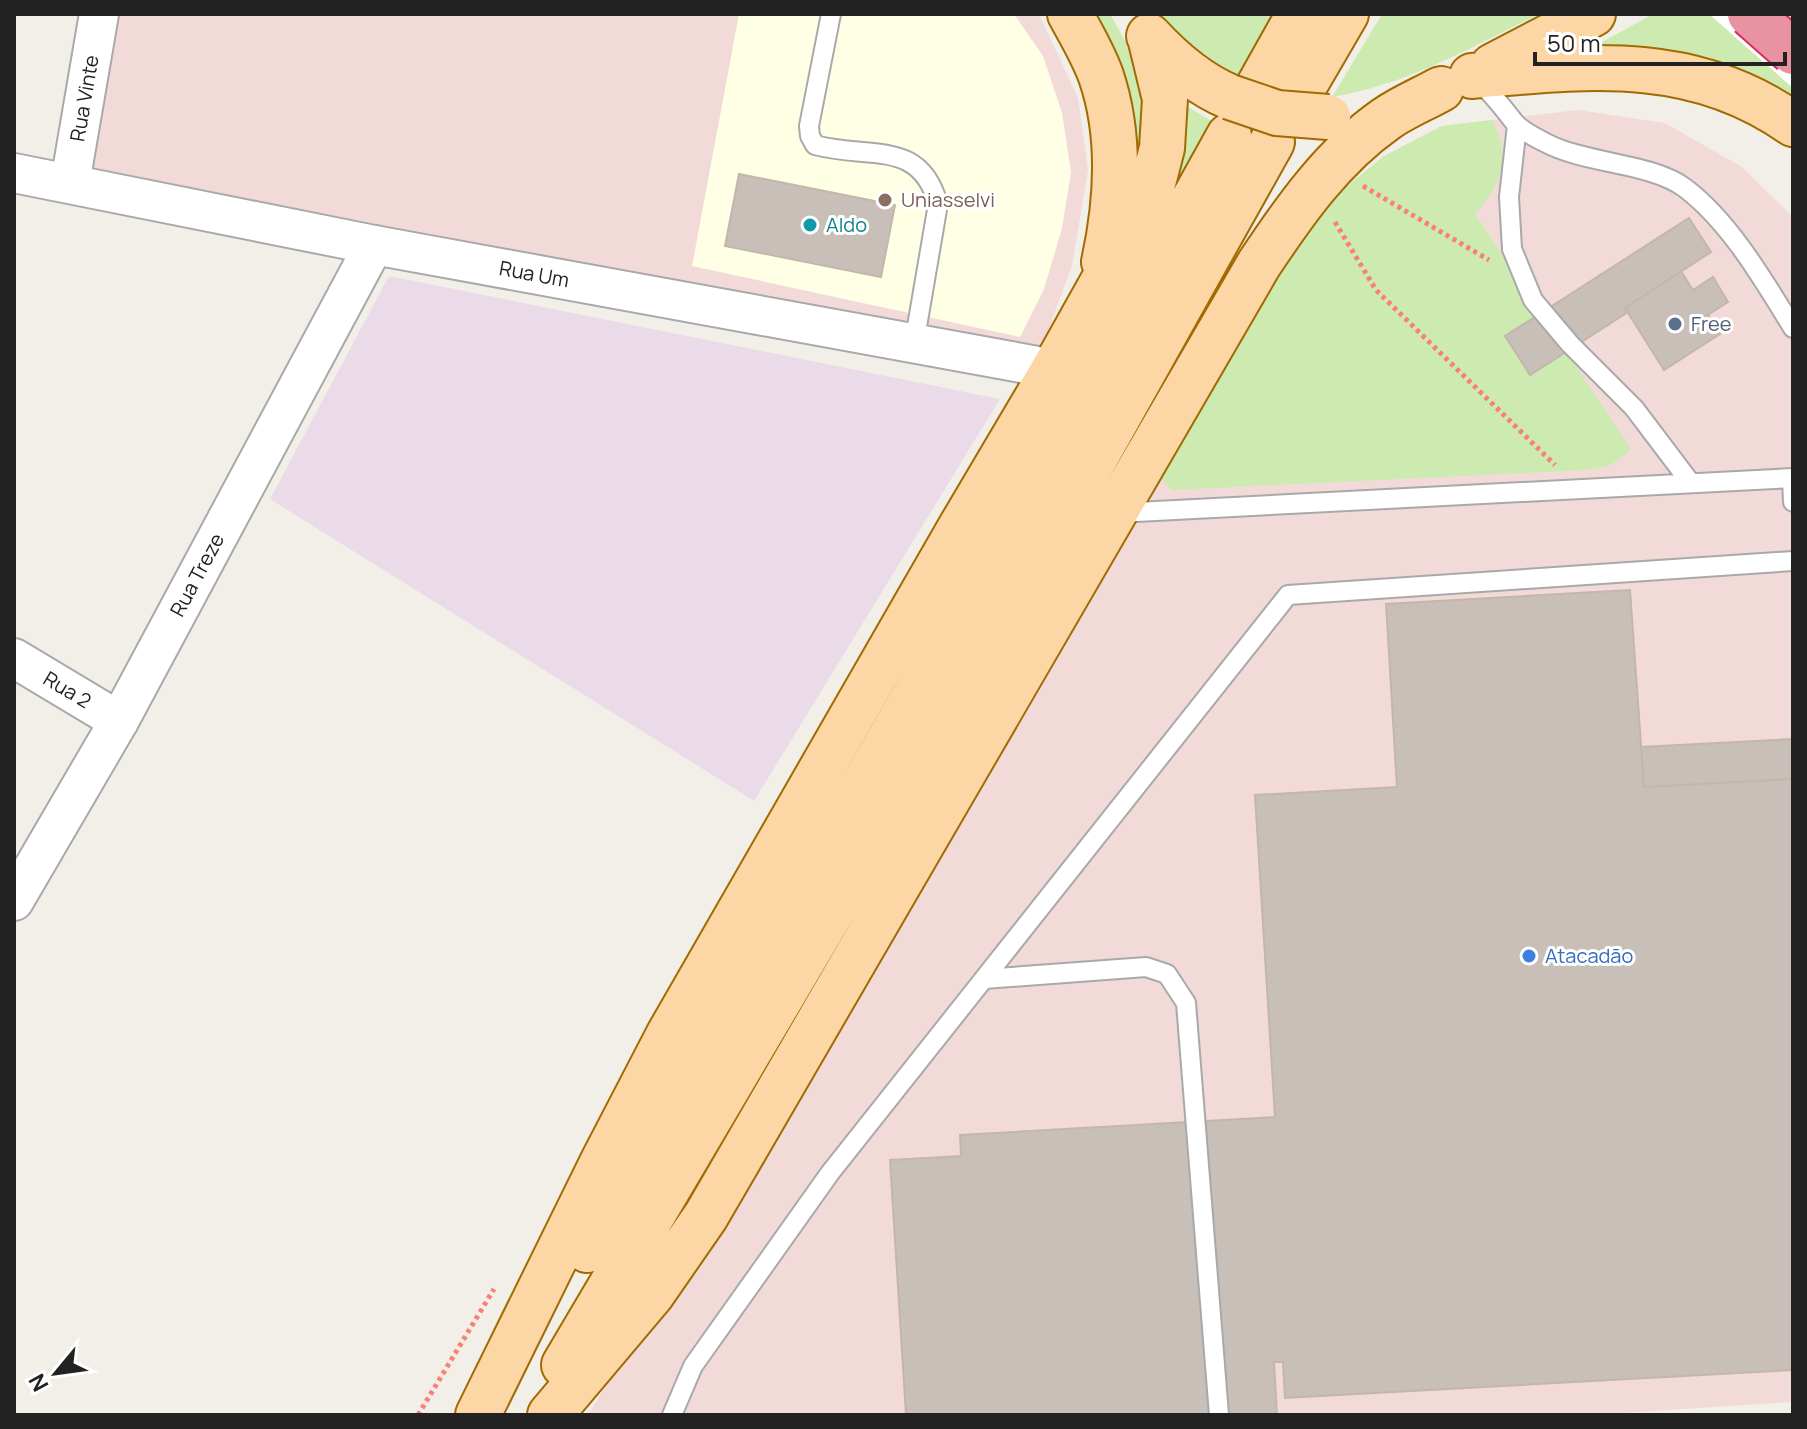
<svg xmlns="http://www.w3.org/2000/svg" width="1807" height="1429" font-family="Manrope,sans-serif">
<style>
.commercial{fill:#f2dad9}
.industrial{fill:#ebdbe8}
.education{fill:#ffffe5}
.grass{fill:#cdebb0}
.pier{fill:#fff}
.building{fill:#c7bfb8;stroke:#c4b6ab;stroke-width:2}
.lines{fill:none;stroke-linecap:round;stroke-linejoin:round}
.lane-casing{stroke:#a9a9a9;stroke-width:22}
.street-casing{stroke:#a9a9a9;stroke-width:42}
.primary-casing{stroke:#a06b00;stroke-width:48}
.path{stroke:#fa8072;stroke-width:5;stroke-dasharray:4 4;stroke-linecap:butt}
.lane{stroke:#fff;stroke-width:18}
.street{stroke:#fff;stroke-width:38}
.primary{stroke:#fcd6a4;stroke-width:44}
.primary-bridge-casing{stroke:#a06b00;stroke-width:48;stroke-linecap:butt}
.highway-bridge-casing{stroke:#dc2a67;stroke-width:48;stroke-linecap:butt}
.primary-bridge{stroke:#fcd6a4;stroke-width:44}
.highway-bridge{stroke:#e892a2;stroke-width:44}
.education-dot{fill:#8d6e63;stroke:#fff;stroke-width:3}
.culture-dot{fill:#0f9aa8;stroke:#fff;stroke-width:3}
.service-dot{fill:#5c6f8a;stroke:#fff;stroke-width:3}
.shop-dot{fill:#3f7fe0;stroke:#fff;stroke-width:3}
.labels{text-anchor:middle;stroke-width:6;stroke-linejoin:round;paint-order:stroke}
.street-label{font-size:20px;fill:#222;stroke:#fff}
.education-label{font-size:20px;fill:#785e54;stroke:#fff;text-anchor:start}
.culture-label{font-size:20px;fill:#0d838f;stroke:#fff;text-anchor:start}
.service-label{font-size:20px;fill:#4e5e75;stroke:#fff;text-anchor:start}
.shop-label{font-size:20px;fill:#366cbe;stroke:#fff;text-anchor:start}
</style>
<rect width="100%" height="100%" fill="#f2efe9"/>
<path class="commercial" d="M111,14H1039L1078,98L1088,170L1072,266L1040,352L80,175Z
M1578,110L1665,123L1742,167L1793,217V1402L1591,1415H588L1320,208L1384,156L1442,126Z"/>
<path class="industrial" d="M389,276L1000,399L754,801L270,499Z"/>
<path class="education" d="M739,14H1014L1043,56L1062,113L1071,172L1062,228L1044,289L1020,337L692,266Z"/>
<path class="grass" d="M1088,14H1110C1133,53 1153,96 1145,143C1142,161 1133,179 1128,196Z
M1162,14H1280L1244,79C1213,62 1184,42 1162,14Z
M1382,14H1539C1472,47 1406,85 1332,97Z
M1653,14H1793V96L1732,68L1689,56L1604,48L1602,42Z
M1186,106L1217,124L1167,211Z
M1492,120C1512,157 1502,184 1475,214L1631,449C1617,463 1607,468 1587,470L1172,490L1158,475L1320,208L1384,156L1442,126Z"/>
<path class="pier" d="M1709,14H1774L1793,31V88Z"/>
<path class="building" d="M739,174L895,205L881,277L725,246Z
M1689,218L1711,252L1625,308L1628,312L1530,375L1505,336Z
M1681,271L1693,290L1713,277L1728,302L1708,315L1720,334L1664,370L1625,308Z
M1630,590L1644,787L1793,779V1370L1285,1398L1283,1362H1274L1277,1415H906L890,1160L961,1156L960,1135L1275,1117L1255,795L1397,787L1386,604Z
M1793,739V779L1644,787L1641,747Z"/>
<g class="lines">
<defs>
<path id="lane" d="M831,14L809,126L810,136L815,145C869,160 920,138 938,204L914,344
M1479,82C1495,96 1502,107 1515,123C1522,131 1536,138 1546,143C1586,164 1652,163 1685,188C1730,222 1764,281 1793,328
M1517,125L1509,197L1512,249L1533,300L1570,344L1634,408L1690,482
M1792,478L1793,502
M1117,513L1793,478
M984,979L1146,967L1167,974L1186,1003L1219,1415
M672,1415L693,1366L830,1173L1288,595L1793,561"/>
<g id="street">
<path id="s1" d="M14,173L374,245L1054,369"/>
<path id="s2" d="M70,183L99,14"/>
<path id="s3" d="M14,658L119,721"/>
<path id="s4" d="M14,901L119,721L374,245"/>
</g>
<path id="primary" d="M1070,14C1081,34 1093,54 1101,76C1121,135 1117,202 1104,262
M1149,36C1172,61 1199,84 1230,97
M1493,66L1593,14
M1472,76C1587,66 1693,53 1793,124
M1258,87L1299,14
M1300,93L1346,14
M587,1250C811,884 1021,511 1229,136
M564,1365L1013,605L1272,142
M478,1415L603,1161L669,1034L960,528L1054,369L1149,199L1162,148L1165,99L1150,37
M550,1415L652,1294L706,1216L1259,264C1295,210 1332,157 1386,119C1403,107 1423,99 1441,89"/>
</defs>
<use href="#lane" class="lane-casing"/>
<use href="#street" class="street-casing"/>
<use href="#primary" class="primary-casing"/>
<path class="path" d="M1363,186L1489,260
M1335,222L1376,290L1555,465
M418,1415L494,1289"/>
<use href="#lane" class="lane"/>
<use href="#street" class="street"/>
<use href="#primary" class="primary"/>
<defs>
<path id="primary-bridge" d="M1230,97L1277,113L1328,117"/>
<path id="highway-bridge" d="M1750,14L1793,52"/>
</defs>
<use href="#primary-bridge" class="primary-bridge-casing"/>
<use href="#highway-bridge" class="highway-bridge-casing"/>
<use href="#primary-bridge" class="primary-bridge"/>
<use href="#highway-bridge" class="highway-bridge"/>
</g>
<circle class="education-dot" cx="885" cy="200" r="8"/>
<circle class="culture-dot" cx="810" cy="225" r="8"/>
<circle class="service-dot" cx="1675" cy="324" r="8"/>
<circle class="shop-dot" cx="1529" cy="956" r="8"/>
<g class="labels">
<g class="street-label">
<text dy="7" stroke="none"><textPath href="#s2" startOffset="86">Rua Vinte</textPath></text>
<text dy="7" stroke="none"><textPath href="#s1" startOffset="530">Rua Um</textPath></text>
<text dy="7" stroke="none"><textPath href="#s4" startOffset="374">Rua Treze</textPath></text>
<text dy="7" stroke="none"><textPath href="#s3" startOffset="62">Rua 2</textPath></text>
</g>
<g class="education-label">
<text x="901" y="207">Uniasselvi</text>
</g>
<g class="culture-label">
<text x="826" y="232">Aldo</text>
</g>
<g class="service-label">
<text x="1691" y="331">Free</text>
</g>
<g class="shop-label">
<text x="1545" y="963">Atacadão</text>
</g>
</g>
<rect width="1807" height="1429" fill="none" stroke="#222222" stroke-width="32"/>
<g transform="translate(56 1373) rotate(241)" stroke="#ffffff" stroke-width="6" paint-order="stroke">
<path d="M0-6L14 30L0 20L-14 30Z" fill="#222222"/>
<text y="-12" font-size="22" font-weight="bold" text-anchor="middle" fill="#222222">N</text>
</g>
<path d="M1535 52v12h250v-12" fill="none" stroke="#222222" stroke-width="4"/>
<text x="1547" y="52" font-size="24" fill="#222222" stroke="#ffffff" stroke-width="6" paint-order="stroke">50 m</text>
</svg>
